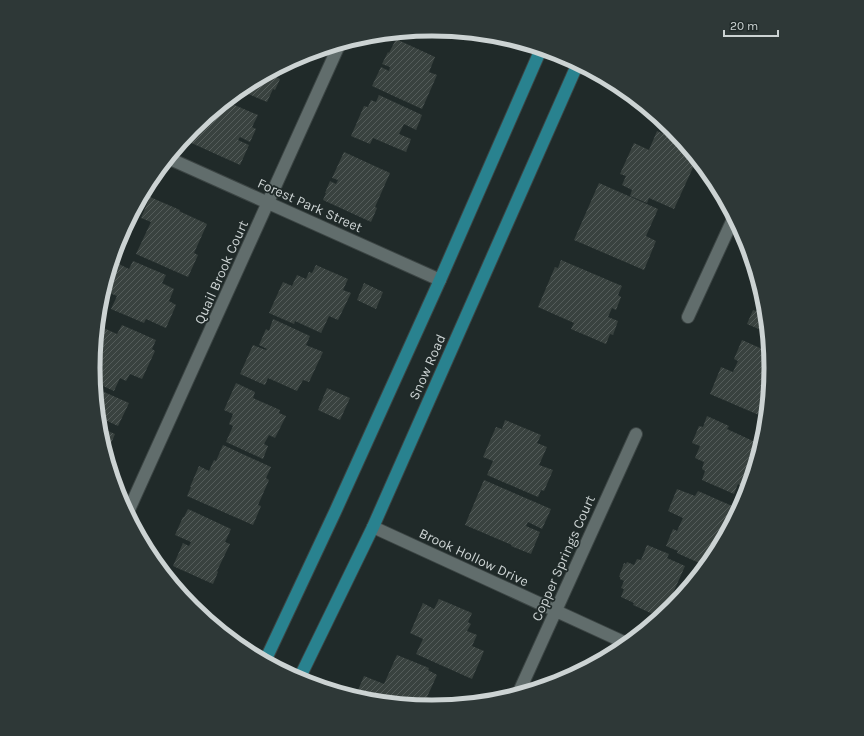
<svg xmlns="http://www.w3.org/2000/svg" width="864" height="736" font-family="Karla,sans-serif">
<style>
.building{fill:url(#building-hatch)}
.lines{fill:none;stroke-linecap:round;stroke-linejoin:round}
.minor-casing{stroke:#3c4544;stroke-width:14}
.major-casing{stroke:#3c4544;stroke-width:14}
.minor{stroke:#616d6c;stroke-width:12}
.major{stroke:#29828f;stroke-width:12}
.labels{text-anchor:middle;stroke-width:3.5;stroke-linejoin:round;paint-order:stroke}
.street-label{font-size:14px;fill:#ccd3d3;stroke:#202a29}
.rim{fill:none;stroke:#ccd3d3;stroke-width:5}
</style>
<defs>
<pattern id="building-hatch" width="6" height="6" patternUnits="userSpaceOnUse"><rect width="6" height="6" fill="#39423f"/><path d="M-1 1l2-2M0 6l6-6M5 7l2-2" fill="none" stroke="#545c5a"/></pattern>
</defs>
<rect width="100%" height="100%" fill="#202a29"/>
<path class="building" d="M396,39L435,57L429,72L437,75L422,109L372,86L381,67L389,71L390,67L382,64L388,52L389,53Z
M286,64H287L282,75L273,71L272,75L280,79L275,90L273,89L267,102L239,90L244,86Z
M379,95L422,115L416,130L404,124L399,134L411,139L406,152L373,138L370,144L351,136L364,106L368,107L371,100L376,102Z
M225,101L258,115L252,127L256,129L250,142L240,137L238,140L249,145L240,165L187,141L192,128Z
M652,112L672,128L674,131L649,118Z
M657,131L684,143L696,158L695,161H696L674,209L649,198L647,203L630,196L632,190L622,185L626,176L620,174L634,143L649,150Z
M344,152L390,173L375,207L377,208L371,222L323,200L326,193H325L330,181L336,184L338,180L332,178Z
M599,183L658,209L646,236L656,241L644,270L574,240Z
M150,197L180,210L179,211L207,224L194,253L198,255L188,277L136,254L151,222L141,218Z
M561,260L622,286L618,295L621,297L616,310L612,308L608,317L618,321L613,335L610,334L606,344L571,329L574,323L538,307L555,267L558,268Z
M133,261L166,275L162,283L174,289L169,301L176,305L166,328L146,319L144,323L111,309L117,296L107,292L119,264L129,269Z
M316,265L348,279L343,290L351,293L338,320L329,316L321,333L295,321L294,324L269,313L283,282L292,286L297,275L306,279L309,272L312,273Z
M364,283L383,292L376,309L357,300Z
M762,295L765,302L768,333L747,324L753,310L756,311Z
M273,319L310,336L306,345L323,352L309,382L303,380L297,391L268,378L265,385L240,374L253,345L266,350L267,349L259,345L266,329L269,331Z
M97,325L117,334L122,325L156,340L152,349L155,351L142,379L130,374L126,381L120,378L114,391L94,382L93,368Z
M742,340L769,352L771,368L766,418L710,394L721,367L733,372L738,361L734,359Z
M236,383L255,392L253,398L280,410L279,413L286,416L275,438L269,435L264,444L268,446L263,459L226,442L233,426L229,424L233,414L224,410Z
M95,388L129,403L118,426L103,419L99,427L115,434L106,455L99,434Z
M327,388L350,398L340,420L318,410Z
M707,416L729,426L727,429L755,442L749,457L756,460L744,487L738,484L734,494L702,480L705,471L702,469L704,462L695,458L700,446L692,443L699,426L703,427Z
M505,420L541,435L537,443L547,447L539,465L553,470L544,491L541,490L538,497L487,475L493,461L483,457L496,427L502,429Z
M223,445L271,467L266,478L269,480L258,505L261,506L253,525L187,496L191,487H190L199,466L209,471L214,460L216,461Z
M484,480L551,509L542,529L528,522L526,526L540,532L531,554L511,546L512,545L465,525Z
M677,489L695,496L698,491L739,509L729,529L728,528L723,539L717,537L711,550L716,552L706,566L677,553L678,551L666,546L673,529L677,531L683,518L668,511Z
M188,509L231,529L225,542L230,544L217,571L218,572L213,584L173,566L183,543L189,546L191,542L175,535L183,517H184Z
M647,545L669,554L667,558L685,566L670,600L676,603L672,608L656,621L653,620L655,615L633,605L634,603L621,597L624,589L621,588L624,581L620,579V577H619L624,563L626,564L627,562L634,565L637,559L641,560Z
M439,599L472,613L468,622L471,624L467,631L477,635L472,646L484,651L472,679L416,654L423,639L410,633L423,603L434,609Z
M397,655L429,668L428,670L437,675L427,697L443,704L442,706L432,707L366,700L355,697L364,676L384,684Z"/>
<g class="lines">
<defs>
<path id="minor" d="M168,158L440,280
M688,317L734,217
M127,514L340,43
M373,527L628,644
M518,694L636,434"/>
<path id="major" d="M265,661L335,512L440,280L541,49
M299,679L373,527L578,63"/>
</defs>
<use href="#minor" class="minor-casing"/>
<use href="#major" class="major-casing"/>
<use href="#minor" class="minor"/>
<use href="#major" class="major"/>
</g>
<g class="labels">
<g class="street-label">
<text transform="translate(310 205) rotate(24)" y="5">Forest Park Street</text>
<text transform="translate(221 272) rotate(-66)" y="5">Quail Brook Court</text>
<text transform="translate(427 367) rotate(-66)" y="5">Snow Road</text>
<text transform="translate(474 557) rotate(25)" y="5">Brook Hollow Drive</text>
<text transform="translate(563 558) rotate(-66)" y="5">Copper Springs Court</text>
</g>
</g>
<path d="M0 0H864V736H0ZM100 368a332 332 0 1 1 664 0a332 332 0 1 1-664 0Z" fill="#2e3837" fill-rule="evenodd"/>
<path class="rim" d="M100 368a332 332 0 1 1 664 0a332 332 0 1 1-664 0Z"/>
<path d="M724 30v6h54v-6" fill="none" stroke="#ccd3d3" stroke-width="2"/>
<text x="730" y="30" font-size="12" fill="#ccd3d3" stroke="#202a29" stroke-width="3" paint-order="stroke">20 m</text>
</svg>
